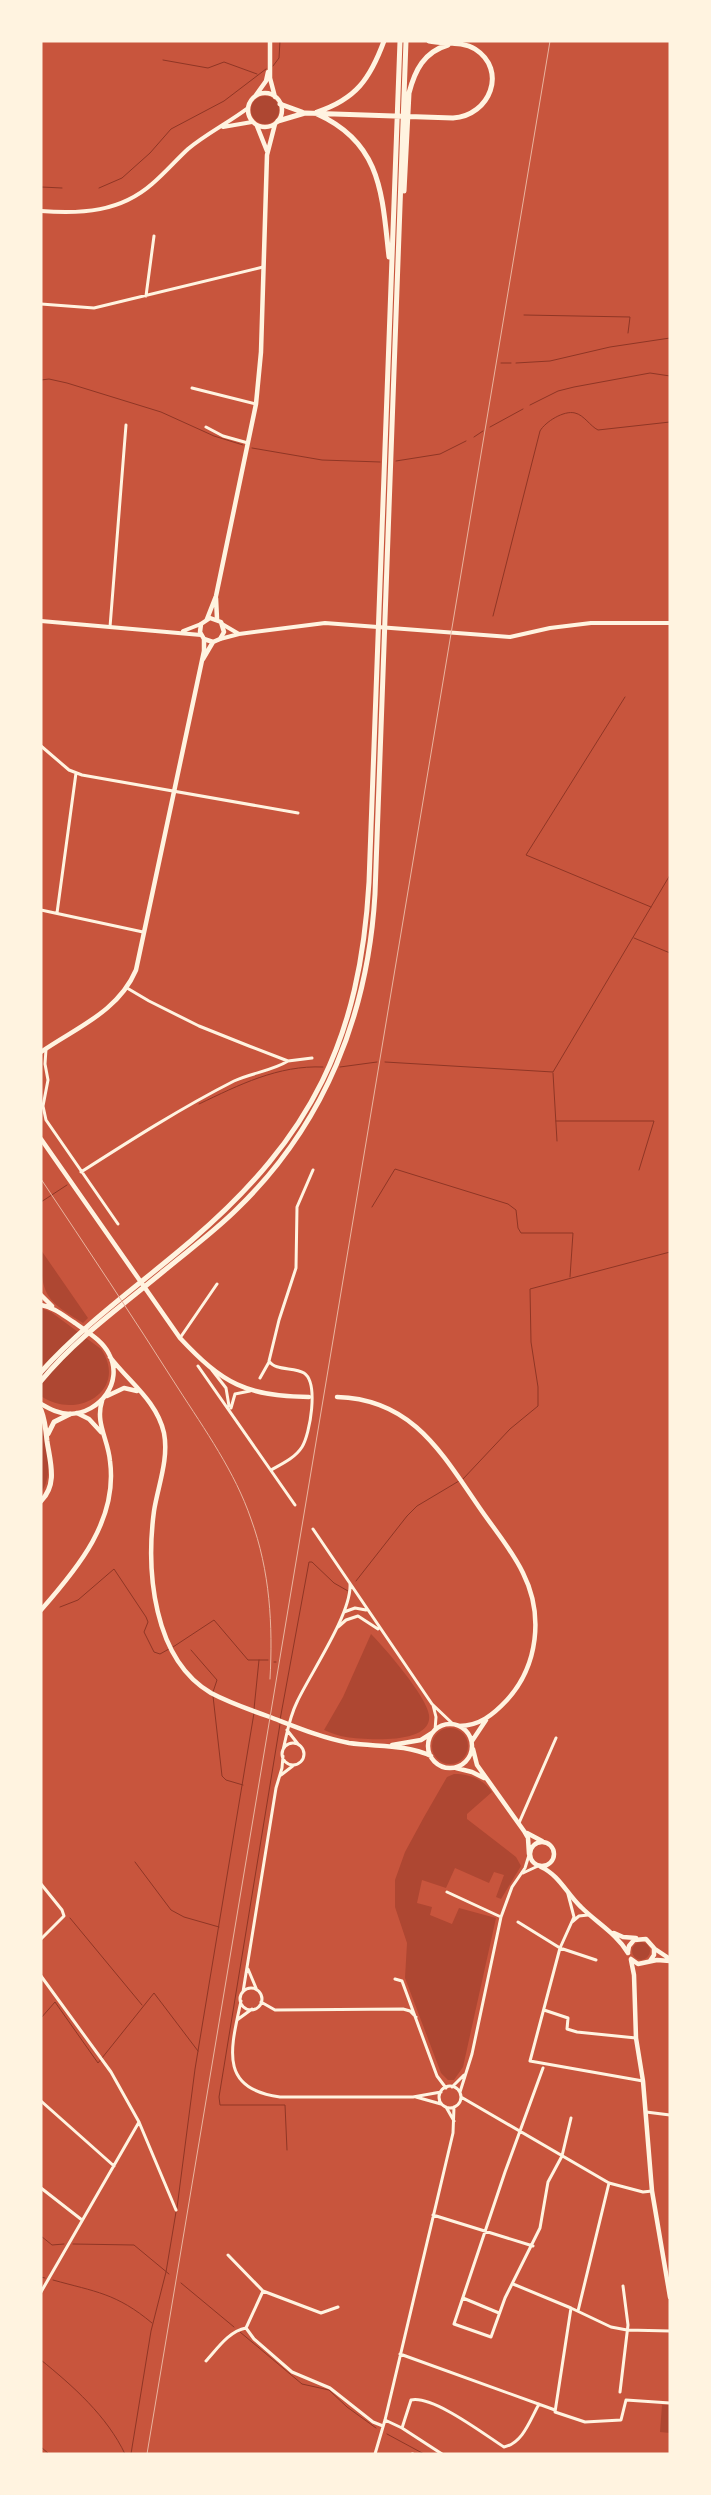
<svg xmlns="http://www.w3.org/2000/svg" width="711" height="2495" font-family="Montserrat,sans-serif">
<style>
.green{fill:#ae4732}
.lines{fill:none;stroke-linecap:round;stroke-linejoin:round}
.stream{stroke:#8f3625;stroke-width:1}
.minor{stroke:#fff3e0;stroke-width:3}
.tertiary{stroke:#fff3e0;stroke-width:4}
.secondary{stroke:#fff3e0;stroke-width:4.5}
.primary{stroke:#fff3e0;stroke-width:4.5}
.trunk{stroke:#fff3e0;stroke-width:5}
.rail{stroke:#e9b49f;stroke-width:1}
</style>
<rect width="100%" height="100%" fill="#c8553d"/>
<path class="green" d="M251 110a14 14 0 1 1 28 0a14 14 0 1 1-28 0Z
M41,1250L88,1318L83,1323C45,1300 41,1295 41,1250Z
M41,1308L51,1312L101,1349C129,1390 77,1421 41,1396Z
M41,1423C45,1445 55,1473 41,1493Z
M371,1634C385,1648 427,1697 429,1715C433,1745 365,1740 346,1737C339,1736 331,1733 324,1730L343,1697Z
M432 1746a18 18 0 1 1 36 0a18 18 0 1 1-36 0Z
M454,1774C470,1774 483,1779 492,1792L467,1814V1819L516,1857L521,1866L501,1899L496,1897L504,1875L494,1872L489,1883L455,1868L446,1888L422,1880L417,1903L432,1907L430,1915L452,1924L459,1908L496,1918L463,2067L454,2080H448L441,2073L405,1978L407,1943L395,1907V1880L405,1852L424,1817L447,1777Z
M632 1951a9 9 0 1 1 18 0a9 9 0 1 1-18 0Z
M662,2405H670V2433L660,2432Z"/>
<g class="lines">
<path class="stream" d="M163,60L208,68L224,62L257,74
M273,66L279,58L280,41
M41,187L62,188
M99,188L122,178L150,153L171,129L224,101L266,69
M524,315L630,317L628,333
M501,363H511
M516,363L550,361L610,347L670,338
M41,380L49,379L67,383L161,412L214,436L243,445
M530,405L558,391L574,387L650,373L670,376
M490,427L523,409
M474,437L483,431
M252,448L322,460L380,462
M396,461L440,454L466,441
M493,616L540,431C545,422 564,410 575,413C584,415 590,426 598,430L670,422
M625,697L526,855L651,907
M634,938L670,953
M385,1062L553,1072L670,875
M340,1067L377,1062
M553,1073L557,1141
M199,1104C239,1085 278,1065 323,1067
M556,1121H654L639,1170
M41,1202L67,1185
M372,1207L395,1169L508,1204L516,1210L518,1228L521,1233H573L570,1277
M463,1479L510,1429L538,1406V1387L531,1342L530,1289L670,1252
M356,1581L407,1516L417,1506L459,1481
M60,1607L78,1600L114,1569L146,1617L148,1622L144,1632L154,1652L160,1654L169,1649
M173,1647L214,1620L248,1660H268
M191,1650L217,1680L213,1692
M274,1662H276
M213,1696L222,1776L226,1780L243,1785
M254,1709L259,1660
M280,1720L309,1562H312L334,1583L348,1591
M280,1724L219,2097L220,2105H285L287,2150
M135,1862L171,1910L184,1917L219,1927
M70,1918L142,2005
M41,2018L55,2002L98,2063L154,1993L198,2051
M177,2208L195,2069L254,1713
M41,2236L52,2245L64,2244
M73,2244L134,2245L169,2274
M41,2277L45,2278
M53,2280C96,2292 116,2293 152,2323
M181,2283L234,2327
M240,2332L302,2384L329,2390L347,2407L376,2428
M41,2360C73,2386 107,2416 125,2454
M387,2434L424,2454
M41,2447L49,2454
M131,2454L151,2331L166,2272L176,2212"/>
<path class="minor" d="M146,296L154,236
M41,304L94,308L263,267
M192,388L256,404
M206,427L223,436L248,443
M110,627L126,425
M41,746L69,770L82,775L298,813
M41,910L143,932
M57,913L76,773
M127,988L149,1001L199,1026L249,1046L288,1061L312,1058
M46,1049L45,1064L48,1080L43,1106L46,1120L118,1224
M81,1172C131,1140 181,1108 234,1081C251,1073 272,1071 288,1061
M180,1338L217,1284
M198,1366L295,1505
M212,1370L226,1388L229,1406
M260,1378L269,1362
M231,1408L235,1394L250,1391
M271,1470C282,1464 295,1458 302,1447C310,1434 319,1383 304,1373C294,1367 275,1371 269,1361L279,1320L296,1268L297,1207L313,1170
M313,1529L432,1704L453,1724
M344,1612L355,1608L366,1610
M338,1627L346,1620L358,1616L378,1629
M433,1705L436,1717L435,1730
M287,1730L298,1744
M282 1754a11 11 0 1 1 22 0a11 11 0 1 1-22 0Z
M283,1750C287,1734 289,1718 297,1702C310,1674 352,1613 350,1584
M281,1775L294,1765
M519,1823L556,1738
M523,1873L538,1866
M41,1884L62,1910L64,1916L41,1939
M447,1892L501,1917
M568,1894L574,1917L560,1948L530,2061L643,2081
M518,1922L560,1948L596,1960
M572,1922L579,1916L588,1915
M248,1969L256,1988
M41,1976L111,2072L139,2122L176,2210
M395,1979L402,1981L437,2076L446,2088
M240 1999a11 11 0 1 1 22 0a11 11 0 1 1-22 0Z
M243,1992L276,1788L282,1768L283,1756
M241,2001C231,2048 218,2089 280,2097H413L441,2092
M261,2002L275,2010L403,2009L410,2011L416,2017
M544,2010L568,2018L567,2029L577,2032L636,2038
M237,2020L252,2009
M543,2068L505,2172L454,2324L491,2337L505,2298L540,2228L548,2182L562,2156L571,2118
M439 2097a11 11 0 1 1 22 0a11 11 0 1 1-22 0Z
M452,2087L464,2075
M460,2092L472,2054L501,1917L512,1887L525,1868L529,1855
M416,2097L441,2104
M461,2097L609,2183L643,2192L652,2191
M41,2101L114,2166
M446,2107L454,2121
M646,2112L670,2115
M41,2188L82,2220
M433,2215L533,2246
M228,2255L263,2291L321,2313L338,2307
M513,2284L571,2308L611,2327L627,2330L670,2331
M41,2292L139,2122
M463,2298L499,2313
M571,2308L555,2412L585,2422L621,2420L626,2400L670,2403
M578,2311L609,2183
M246,2328L254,2339L292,2372L330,2388L373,2422L383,2426
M400,2354L555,2410
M206,2361C217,2349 229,2331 246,2328L263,2291
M620,2392L628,2325L623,2286
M385,2420L402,2428L442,2454
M402,2428L411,2400C433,2395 485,2435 504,2447C523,2443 530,2420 539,2404
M375,2454L385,2420L453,2133L454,2107
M412,2454H413"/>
<path class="tertiary" d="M223,127L252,122
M41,211C82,214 120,212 152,184C165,173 176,160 188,149C206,134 228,123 248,108
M41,621L201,635
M222,624L239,634
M183,631L201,624
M220,639L239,634L325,623L510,637L550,628L591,623H670"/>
<path class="secondary" d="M270,41V78L275,97
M248 110a17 17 0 1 1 34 0a17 17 0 1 1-34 0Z
M256,95L266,81L268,72
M257,126L267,151
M216,598L217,619
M207,619L216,596L256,404L261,352L267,155L275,124
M203,659L213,642L220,639L224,632L221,622L210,618L201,624L200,632L204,639L213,642
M41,1052C77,1027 118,1012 136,970L204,651V639
M77,1413L89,1419L101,1432
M41,1610C78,1568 118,1520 110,1461C108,1439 95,1423 102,1401"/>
<path class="primary" d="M41,1139L180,1338C223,1384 246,1396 309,1397
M41,1295L52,1306
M41,1305C54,1307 64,1316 75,1323C87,1332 102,1340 109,1354C124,1382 100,1413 70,1414C59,1414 50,1409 41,1404
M110,1357C129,1382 157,1401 164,1433C169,1459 158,1486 154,1511C146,1571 153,1659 211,1693C230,1703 250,1710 270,1717C296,1727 322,1738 349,1743C377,1747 405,1744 431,1756
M107,1396L124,1388L137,1391
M337,1397C412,1399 441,1452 479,1507C494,1529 512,1550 523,1573C544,1615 538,1666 507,1700C493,1715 479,1726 459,1726
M428 1746a22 22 0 1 1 44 0a22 22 0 1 1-44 0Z
M472,1741L486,1720
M392,1745L421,1740L432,1733
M473,1749L477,1765L524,1831L528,1838L529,1854
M456,1768L472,1772L484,1778
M527,1833L542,1841
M530 1854a12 12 0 1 1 24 0a12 12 0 1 1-24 0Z
M541,1867C559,1875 567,1894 581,1907C597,1923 617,1934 628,1953
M614,1933L623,1937L636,1938
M655,1949L670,1959
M628,1952L629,1946L634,1940L646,1939L654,1948V1955L650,1961
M631,1959L638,1964L657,1960L670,1961
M631,1960L634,1975L636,2038L643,2081L652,2191L670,2297"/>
<path class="trunk" d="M280,104L302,112
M317,112C356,99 370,79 384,41
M317,114C382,143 382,195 389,257
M278,121L305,113L453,118C490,116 508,70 475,49C462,41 444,44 429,41
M404,191L409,93C415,70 424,52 448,45
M41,1372C86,1322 142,1283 192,1240C312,1137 360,1039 369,882L400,41
M41,1381C76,1338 123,1305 165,1270C189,1250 215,1231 237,1209C325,1124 368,1014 375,894L406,41
M41,1410C45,1420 46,1430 47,1441C50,1462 58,1484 41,1501
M48,1434L54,1422L70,1414"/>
<path class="rail" d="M41,1179C87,1248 133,1317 178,1388C205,1430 235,1472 251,1519C270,1571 273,1625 270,1679
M147,2454L550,41"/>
</g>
<rect width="711" height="2495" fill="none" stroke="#fff3e0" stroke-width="85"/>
</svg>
